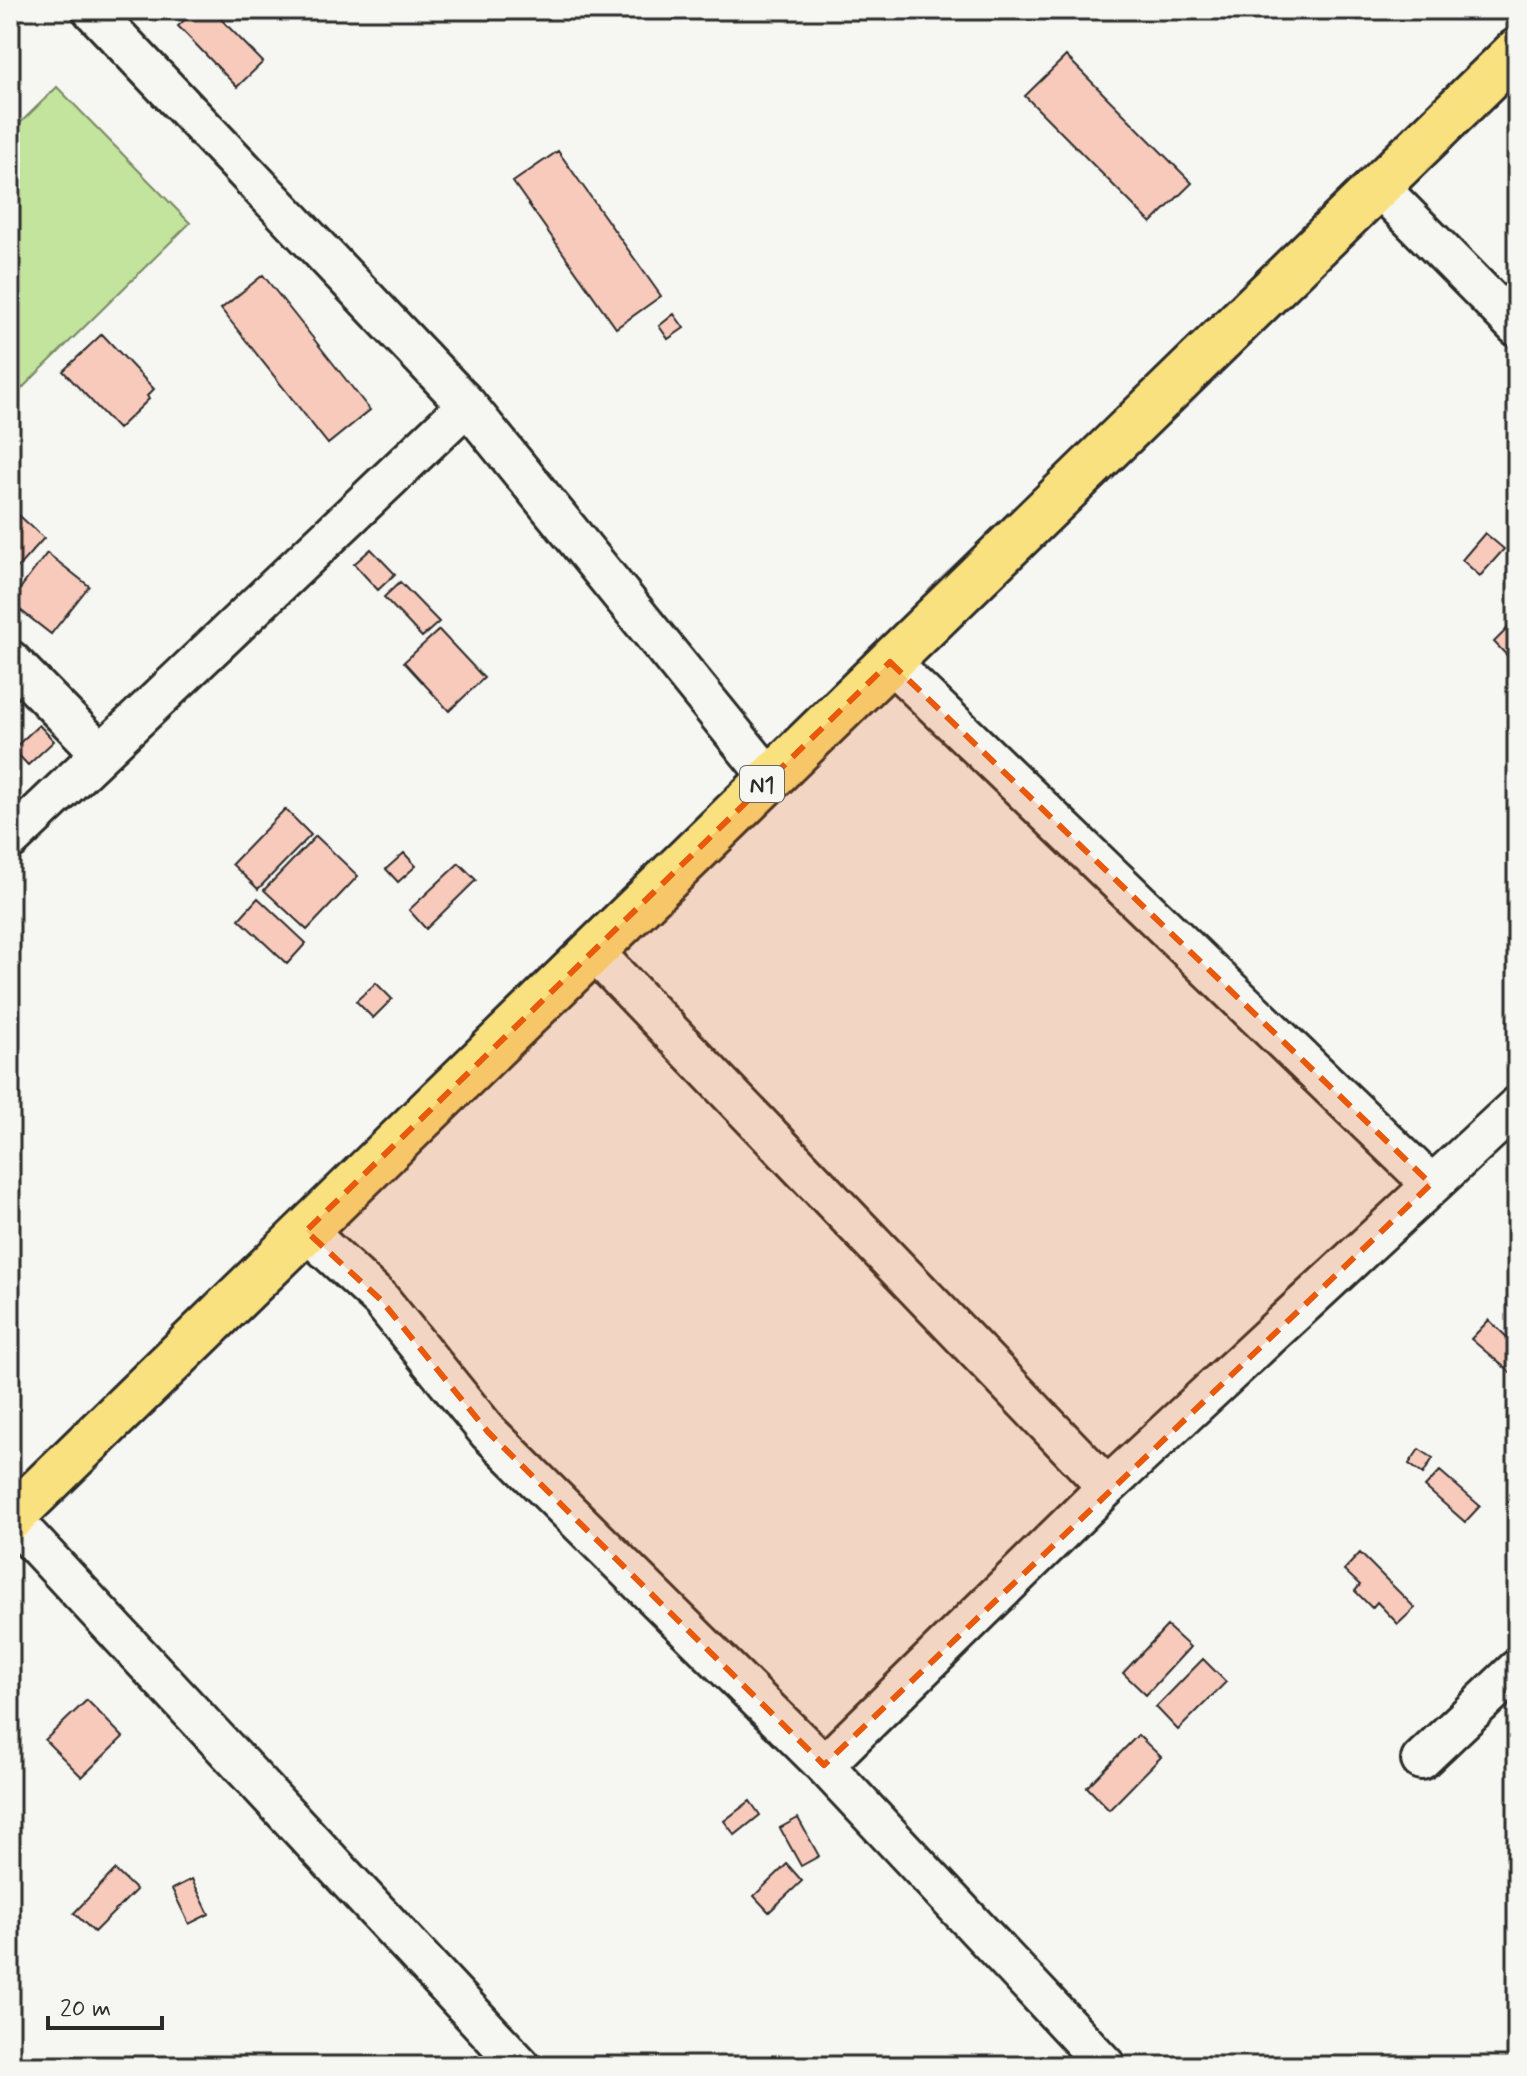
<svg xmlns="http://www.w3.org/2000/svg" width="1527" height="2076" font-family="Mynerve,sans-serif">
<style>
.green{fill:#c3e49d;stroke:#778864;stroke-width:2}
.building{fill:#f8cabb;stroke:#2b2b2b;stroke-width:2}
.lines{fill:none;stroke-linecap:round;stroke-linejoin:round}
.minor-casing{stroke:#2b2b2b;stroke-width:44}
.trunk-casing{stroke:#2b2b2b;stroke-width:50}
.minor{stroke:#f6f6f2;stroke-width:38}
.trunk{stroke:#fae180;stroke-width:44}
.marked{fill:#e8590c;fill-opacity:0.2;stroke:#e8590c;stroke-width:6;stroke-dasharray:16 10;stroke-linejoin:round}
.labels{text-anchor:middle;stroke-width:6;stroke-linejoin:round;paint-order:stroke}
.shield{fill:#f6f6f2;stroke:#686867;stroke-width:2}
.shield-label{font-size:22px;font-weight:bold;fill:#2b2b2b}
</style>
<rect width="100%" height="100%" fill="#f6f6f2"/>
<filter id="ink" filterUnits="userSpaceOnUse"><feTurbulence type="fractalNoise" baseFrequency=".0125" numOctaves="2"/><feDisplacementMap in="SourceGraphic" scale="16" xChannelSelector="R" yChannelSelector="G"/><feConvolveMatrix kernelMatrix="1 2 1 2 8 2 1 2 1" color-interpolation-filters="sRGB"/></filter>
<g filter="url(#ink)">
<path class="green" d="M57,87L190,223L10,400V133Z"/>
<path class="building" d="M195,10H212L263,62L237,87L178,26Z
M1066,56L1192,183L1151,223L1025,96Z
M558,151L661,296L616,328L513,182Z
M263,275L370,410L328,444L221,309Z
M674,314L684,328L668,339L659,326Z
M102,334L154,389L147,396L149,399L118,429L63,371Z
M10,507L44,538L10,576Z
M1485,533L1504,549L1480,576L1462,560Z
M371,549L395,574L378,590L354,564Z
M47,553L89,586L51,634L10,602Z
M400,582L439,622L422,637L384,597Z
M1515,621L1517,623V666L1494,642Z
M439,630L484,678L449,711L404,662Z
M39,725L54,741L28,765L13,749Z
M285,809L311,835L258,889L232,864Z
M316,836L358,876L307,930L264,890Z
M404,853L416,866L398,882L386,869Z
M459,863L476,880L426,929L409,910Z
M258,898L306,943L287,964L239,919Z
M376,983L392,999L373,1018L356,1001Z
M1489,1320L1511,1341L1517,1335V1378L1471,1339Z
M1419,1449L1433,1458L1423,1474L1409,1464Z
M1440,1471L1480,1506L1465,1522L1425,1487Z
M1360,1553L1415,1608L1398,1624L1377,1602L1372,1608L1355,1591L1360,1585L1344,1570Z
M1167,1626L1190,1647L1146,1695L1123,1673Z
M1203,1659L1226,1682L1178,1730L1156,1707Z
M87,1700L123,1737L82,1777L45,1740Z
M1138,1735L1161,1757L1109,1810L1087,1787Z
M750,1801L760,1815L735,1835L724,1821Z
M798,1818L819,1856L801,1866L780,1828Z
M787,1864L802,1881L769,1912L754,1896Z
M115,1870L136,1890L94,1932L74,1913Z
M192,1879L209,1914L189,1924L172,1889Z"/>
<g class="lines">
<defs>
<path id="minor" d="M92,10L467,405L769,777
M1378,186L1517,327
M10,660L101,753
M890,662L1431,1184
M10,840L467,405
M593,951L1107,1487
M306,1231L381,1300L488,1432L824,1765L1106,2066
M11,1518L521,2066
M1421,1760L1517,1669
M824,1765L1107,1487L1517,1106"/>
<path id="trunk" d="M10,1519L1517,51"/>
</defs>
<use href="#minor" class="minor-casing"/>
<use href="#trunk" class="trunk-casing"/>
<use href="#minor" class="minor"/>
<use href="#trunk" class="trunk"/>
</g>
</g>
<path class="marked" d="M890,662L1431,1184L824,1765L488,1432L381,1300L306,1231Z"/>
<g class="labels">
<rect class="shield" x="740" y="766" width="44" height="36" rx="6"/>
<g class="shield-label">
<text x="762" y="792">N1</text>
</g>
</g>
<rect width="1527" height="2076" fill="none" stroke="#f6f6f2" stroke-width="40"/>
<rect x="20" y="20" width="1487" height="2036" fill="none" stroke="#2b2b2b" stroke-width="3" filter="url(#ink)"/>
<path d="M48 2016v12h114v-12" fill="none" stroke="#2b2b2b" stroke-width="4"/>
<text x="60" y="2016" font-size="24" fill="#2b2b2b" stroke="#f6f6f2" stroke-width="6" paint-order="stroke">20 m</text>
</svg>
